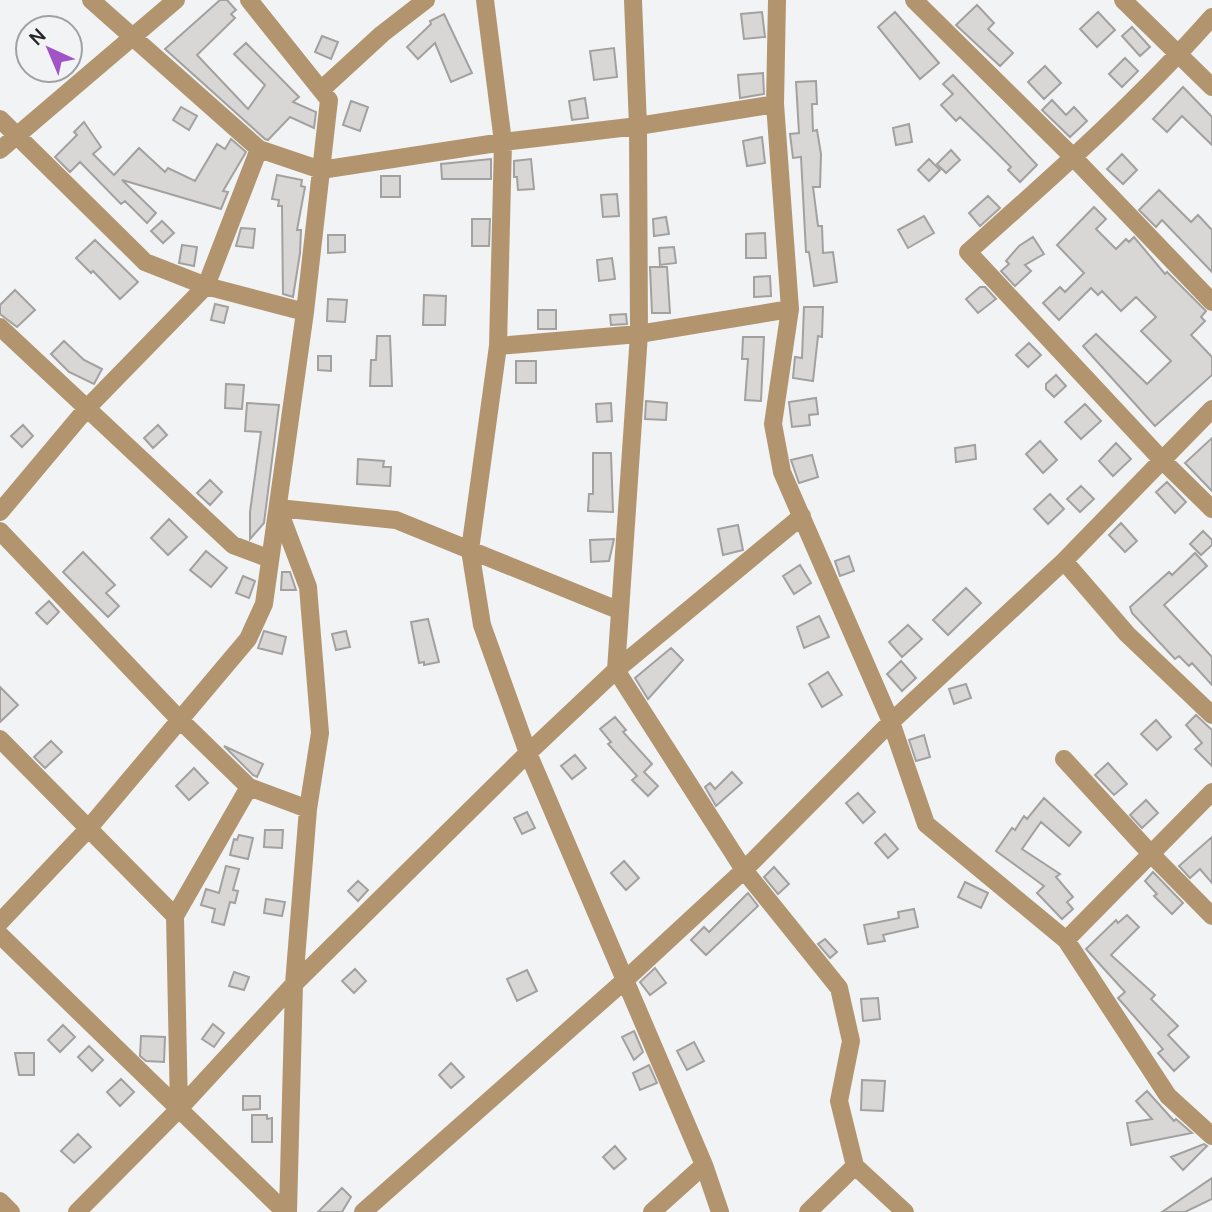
<svg xmlns="http://www.w3.org/2000/svg" width="1212" height="1212" font-family="Manrope,sans-serif">
<style>
.building{fill:#d9d7d5;stroke:#a3a19f;stroke-width:2}
.lines{fill:none;stroke-linecap:round;stroke-linejoin:round}
.minor{stroke:#b2956f;stroke-width:18}
</style>
<rect width="100%" height="100%" fill="#f1f3f5"/>
<path class="building" d="M220,0H227L236,10L231,14L235,18L197,55L248,109L265,85L234,54L246,43L299,97L293,102L316,112L314,128L290,117L268,140L265,139L165,49Z
M977,5L994,23L988,29L1013,53L1000,66L956,25Z
M762,12L765,37L744,39L741,14Z
M895,12L939,63L920,79L878,27Z
M1098,12L1115,30L1097,47L1080,29Z
M444,14L472,73L451,82L435,43L418,59L407,47L431,24L430,21Z
M1132,27L1150,47L1140,56L1122,36Z
M322,36L338,42L331,59L315,52Z
M614,48L617,77L594,80L590,51Z
M1125,58L1138,71L1122,87L1109,74Z
M1045,66L1061,83L1044,99L1028,82Z
M763,73L764,94L740,98L738,75Z
M953,75L1037,165L1020,182L1008,170L1011,167L989,145L960,117L956,121L941,105L953,94L943,84Z
M816,81L817,104H812L813,131L817,130L821,154L820,187H813L818,226H822L823,253L833,252L837,282L814,286L809,252H806L801,157L793,158L790,134L799,133L796,82Z
M1183,87L1212,117V145L1182,116L1167,132L1153,119Z
M585,98L588,118L572,120L569,101Z
M1052,100L1066,115L1074,107L1087,121L1070,137L1042,110Z
M351,101L368,107L360,131L343,125Z
M181,107L197,116L189,130L173,120Z
M84,122L101,147L93,154L114,175L139,148L165,172L168,168L195,181L217,144L225,149L231,139L246,152L223,191L228,192L221,209L122,180L156,213L147,223L125,201L121,204L80,162L70,172L55,157L77,135L74,132Z
M909,124L912,142L896,145L893,128Z
M762,137L765,163L747,166L743,141Z
M951,150L960,160L946,173L937,164Z
M1122,154L1137,170L1123,184L1107,169Z
M491,159V179H442L441,164Z
M531,159L534,189L518,190L517,177H514V161Z
M929,159L940,170L929,181L918,170Z
M277,175L302,180L301,186L305,187L297,230H301L300,253L293,297L283,294L282,206H278L279,200L272,199Z
M381,176H400V197H381Z
M1159,190L1191,222L1198,215L1212,230V272L1162,220L1156,227L1139,210Z
M617,194L619,216L603,217L601,195Z
M988,196L1000,208L980,226L969,213Z
M1094,207L1106,219L1096,229L1116,249L1126,239L1129,242L1134,237L1165,274L1167,272L1206,311L1201,317L1205,321L1191,335L1212,357V375L1155,426L1083,346L1096,334L1147,384L1171,361L1141,331L1156,317L1136,297L1121,311L1102,291L1098,295L1091,288L1059,320L1043,303L1060,287L1065,292L1084,273L1057,245Z
M924,216L934,233L908,248L898,230Z
M666,217L669,234L654,236L653,219Z
M472,219H490L489,246H472Z
M162,221L174,233L163,243L151,231Z
M241,228L255,229L253,248L236,246Z
M765,233L766,258H746V234Z
M328,235H345V252L328,253Z
M1033,237L1044,254L1025,265L1031,271L1015,286L1001,271L1009,264L1006,261L1019,246Z
M95,240L138,282L120,299L93,271L91,273L76,258Z
M182,245L197,247L194,266L179,263Z
M674,247L676,263L660,265L659,248Z
M612,258L615,279L599,281L597,260Z
M650,267H667L670,313H652Z
M770,276L771,296L754,297V277Z
M980,287H985L996,299L978,313L966,299Z
M15,290L35,310L17,327L0,314V305Z
M424,295L446,296L445,325H423Z
M328,299L347,300L345,322L327,321Z
M215,304L228,307L224,323L211,320Z
M804,307H823L822,337L818,336L813,381L793,378L795,357L802,358Z
M538,310H556V329H538Z
M626,314L627,324L611,325L610,315Z
M377,336H390L392,386H370L371,360H376Z
M743,337H764L761,401L745,400L748,359H742Z
M64,341L84,360L102,369L94,384L69,372L51,354Z
M1029,343L1041,355L1028,367L1016,355Z
M318,356H331V371L318,370Z
M516,361H536V383H516Z
M1056,375L1066,386L1054,397L1046,389V384Z
M226,384L244,385L242,409L225,408Z
M816,398L818,414L809,415L810,425L792,427L789,402Z
M646,401L667,403L666,420L645,419Z
M247,403L279,405L264,523L250,539V512L261,432L245,431Z
M611,403L612,421L597,422L596,404Z
M1085,404L1101,421L1081,439L1065,422Z
M23,425L33,436L22,447L11,436Z
M158,425L167,435L153,448L144,438Z
M1212,438V491L1185,463Z
M1040,441L1057,460L1043,473L1026,454Z
M1116,443L1131,459L1113,476L1099,461Z
M975,445L976,459L956,462L955,448Z
M593,453H611L613,512L588,511L589,494H593Z
M812,455L818,477L799,483L791,460Z
M358,459L384,461L383,467H391L390,486L357,484Z
M210,480L222,492L210,505L197,493Z
M1167,482L1186,502L1175,513L1156,492Z
M1081,486L1094,499L1080,512L1067,499Z
M1050,494L1064,509L1048,524L1034,509Z
M169,519L187,537L168,555L151,538Z
M1121,523L1137,541L1125,552L1109,535Z
M738,525L743,550L723,555L718,529Z
M1203,531L1212,540V545L1201,555L1190,544Z
M614,539L609,561L591,562L590,540Z
M206,551L227,568L211,587L190,570Z
M83,552L115,585L106,593L119,606L108,617L63,572Z
M1195,553L1207,566L1164,605L1212,657V685L1192,663L1189,666L1179,656L1175,659L1132,613L1130,607L1169,572L1172,575Z
M849,556L854,571L840,576L835,561Z
M800,565L811,583L794,594L783,576Z
M282,572H290L296,590H281Z
M243,576L255,581L249,598L236,593Z
M966,588L981,603L948,635L933,620Z
M49,601L59,612L47,624L36,613Z
M819,616L829,637L804,648L797,627Z
M428,619L439,662L424,665V662L419,663L411,622Z
M908,625L922,639L902,657L889,642Z
M264,631L286,637L282,654L258,648Z
M346,631L350,647L336,650L332,634Z
M671,648L683,660L648,699L635,678Z
M901,661L916,678L902,691L887,674Z
M828,672L842,695L822,707L809,684Z
M966,684L971,698L954,704L949,689Z
M0,687L18,705L0,722Z
M1196,715L1212,730V766L1195,749L1202,743L1186,725Z
M615,717L626,730L623,732L652,764L644,772L658,786L648,796L632,780L637,776L608,744L611,742L600,729Z
M1156,720L1171,737L1157,750L1141,734Z
M924,735L930,757L916,761L909,740Z
M51,741L62,752L45,768L34,757Z
M224,746L263,764L257,777L253,775Z
M575,755L586,768L572,779L561,766Z
M1108,763L1127,784L1114,795L1095,775Z
M194,768L208,783L189,800L176,786Z
M732,772L742,783L716,806L705,787L710,783L715,789Z
M858,793L875,812L863,823L846,803Z
M1044,798L1081,832L1069,846L1041,822L1022,849L1060,874L1056,877L1073,897L1067,902L1073,909L1062,919L1037,893L1044,886L996,851L1012,828L1015,830L1024,816L1027,819Z
M1146,800L1158,813L1142,828L1130,815Z
M527,812L535,828L522,834L514,818Z
M265,830H283L282,848L264,847Z
M885,834L898,849L888,858L875,843Z
M239,835L253,838L248,859L230,855L234,839L237,840Z
M1212,837V883L1200,869L1190,878L1179,866Z
M624,861L639,878L626,890L611,873Z
M226,866L239,869L233,890L238,891L235,903L230,902L224,925L212,922L215,909L201,905L206,889L219,893Z
M774,867L789,884L778,894L764,877Z
M1153,872L1183,903L1172,914L1154,896L1157,894L1145,881Z
M358,881L368,890L358,901L348,891Z
M965,882L988,893L981,908L958,897Z
M748,893L758,906L706,955L691,940L704,927L709,932Z
M266,899L285,902L282,916L264,913Z
M914,909L918,927L883,935L885,941L868,944L864,925L899,918L898,912Z
M1127,915L1139,927L1111,955L1155,995L1151,999L1178,1026L1168,1035L1189,1057L1174,1071L1158,1053L1163,1049L1118,998L1125,992L1086,949L1116,920L1118,923Z
M825,939L837,952L830,958L818,944Z
M655,968L666,983L650,995L640,982Z
M355,969L366,981L354,993L342,981Z
M527,970L537,991L517,1001L507,979Z
M234,972L249,977L244,990L229,986Z
M878,998L880,1019L863,1021L861,999Z
M213,1024L224,1033L214,1047L202,1039Z
M63,1025L75,1037L60,1052L48,1040Z
M634,1031L643,1052L634,1060L622,1037Z
M141,1036L165,1037L164,1062L146,1061L140,1056Z
M694,1042L704,1061L687,1070L677,1051Z
M89,1046L103,1060L92,1071L78,1057Z
M15,1053H34V1075H19Z
M451,1063L464,1077L451,1088L439,1075Z
M649,1065L657,1083L640,1090L633,1073Z
M121,1079L134,1092L120,1106L107,1092Z
M862,1080L885,1081L883,1111L861,1110Z
M1147,1091L1174,1121L1176,1119L1192,1133L1131,1145L1127,1123L1152,1119L1136,1101Z
M243,1096H260V1109L243,1110Z
M252,1115H267V1119L272,1118V1142H252Z
M78,1134L91,1147L74,1163L61,1151Z
M1204,1144L1207,1146L1183,1170L1171,1157Z
M615,1146L626,1159L614,1169L603,1157Z
M1212,1178V1199L1185,1212H1162Z
M342,1188L351,1197L342,1212H318Z"/>
<g class="lines">
<path class="minor" d="M91,0L259,149L321,170L503,142L638,126L775,104
M485,0L503,142L498,346L470,550L482,625L528,753L704,1165L720,1212
M633,0L638,126L639,334L616,670L744,870L839,988L851,1041L839,1101L855,1166L905,1212
M777,0L775,104L790,309L773,424L782,472L891,722L926,824L1066,940L1168,1096L1212,1136
M914,0L1074,158L1212,302
M1123,0L1212,87
M1212,17C1137,102 1052,177 968,252L1162,460L1212,509
M321,90L382,34L426,0
M0,119L145,262L206,286L305,312
M0,150L176,0
M0,327L233,545L270,559
M498,346L639,334L790,309
M0,512L88,407L206,286L259,149
M0,531L178,718L249,787L308,809
M1064,561L1127,634L1212,715
M0,739L175,916
M1064,759L1151,854L1212,916
M0,922L88,829L248,639L264,604L305,312L329,100L249,0
M0,935L285,1212
M1066,940L1212,792
M179,1109L294,984L528,753L616,670L802,516
M0,1201L11,1212
M77,1212L179,1109L175,916L249,787
M288,1212L294,984L308,809L320,733L308,587L278,508L396,520L618,610
M363,1212L624,981L744,870L891,722L1064,561L1212,409
M652,1212L704,1165
M808,1212L855,1166"/>
</g>
<g transform="translate(49 49) rotate(316)"><circle r="33" fill="#f1f3f5" stroke="#a0a1a3" stroke-width="2"/>
<path d="M0-5L12 26L0 18L-12 26Z" fill="#a154c5"/>
<text y="-10" font-size="19" font-weight="bold" text-anchor="middle" fill="#262627">N</text>
</g>
</svg>
